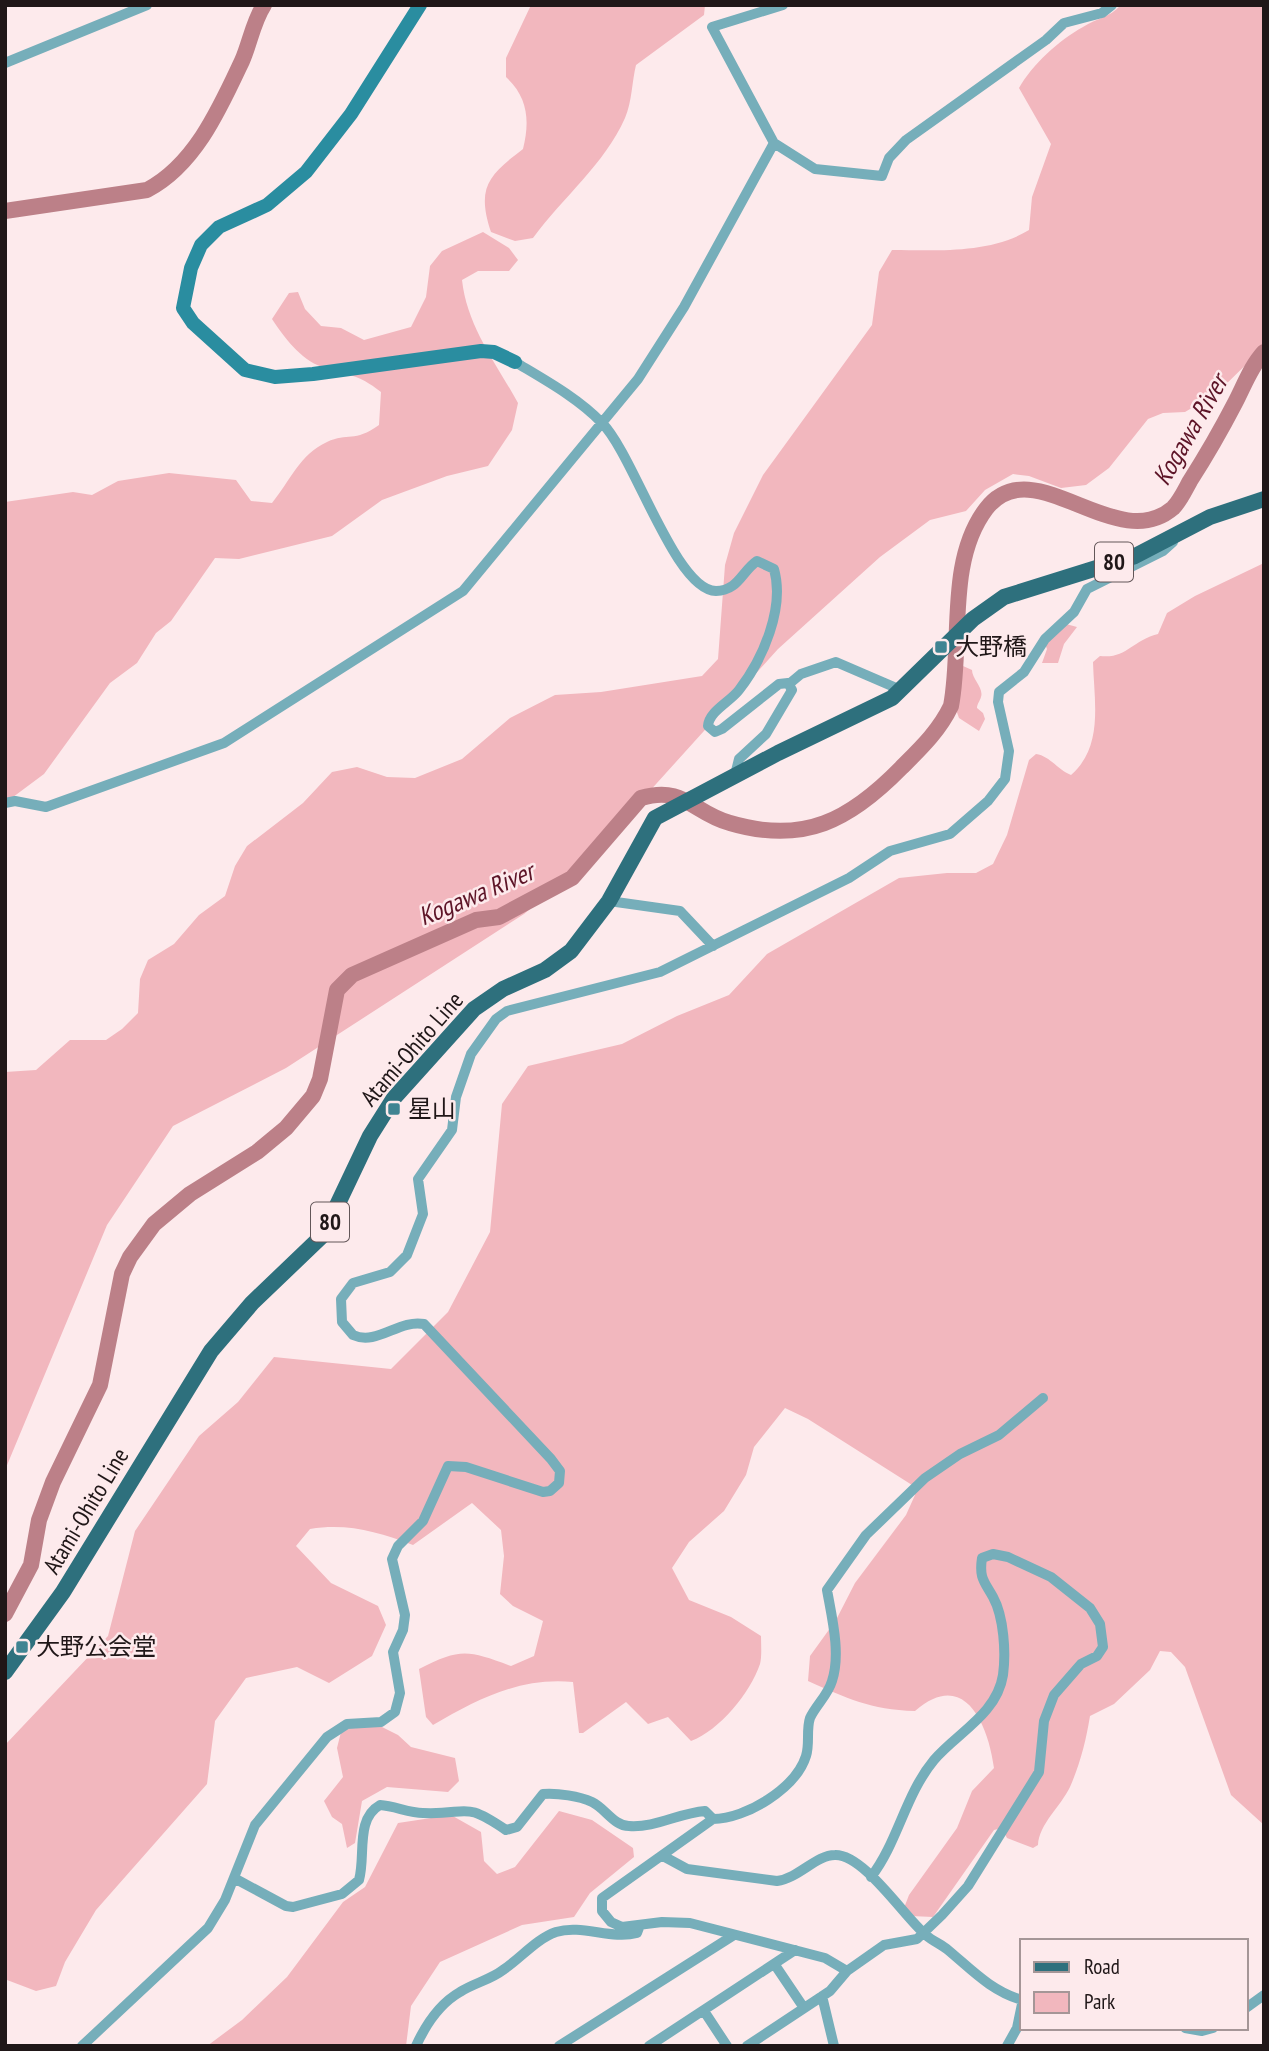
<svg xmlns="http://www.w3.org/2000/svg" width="1269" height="2051" font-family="'PT Sans Narrow','Noto Sans JP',sans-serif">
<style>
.green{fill:#f2b7be}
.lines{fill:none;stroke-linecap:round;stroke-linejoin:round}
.river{stroke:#bc8088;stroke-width:16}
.street{stroke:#76aeba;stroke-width:10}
.secondary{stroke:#2a8da0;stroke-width:14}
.primary{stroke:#2e707d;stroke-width:16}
.poi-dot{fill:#408492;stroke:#fdeaec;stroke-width:2.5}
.labels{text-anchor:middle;stroke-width:5;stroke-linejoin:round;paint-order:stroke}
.shield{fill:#fdeaec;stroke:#625658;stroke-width:2}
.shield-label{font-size:23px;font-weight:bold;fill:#201718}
.poi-label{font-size:24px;fill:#201718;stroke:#fdeaec;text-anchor:start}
.street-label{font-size:24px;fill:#201718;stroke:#fdeaec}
.water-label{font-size:26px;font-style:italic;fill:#5d1427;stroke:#fdeaec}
</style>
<rect width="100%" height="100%" fill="#fdeaec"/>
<path class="green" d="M531,5H705L704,15L636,65C632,81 632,102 625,118C604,165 563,197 533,238L515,241L491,232C476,187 489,175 523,149C530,121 528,97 506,77V58Z
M1121,5H1264V347L1217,393L1185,412L1163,413L1148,419L1109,468L1086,485L1061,488L1029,476L1013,474L985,490L966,511L930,520L880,557L778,649L582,866L524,914L286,1068L173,1126L107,1225L5,1470V1072L36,1070L70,1040H106L122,1029L138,1013L140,979L148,960L174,944L199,915L225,896L235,866L247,846L303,803L332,772L357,767L387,777L415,778L462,759L510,718L555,695L601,692L702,676L718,659L725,565L734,533L763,475L872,325L879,272L892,250C936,250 990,254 1029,230L1032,197L1051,144L1019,88C1032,65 1059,40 1083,27C1097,18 1109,18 1121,5Z
M483,232L509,248L518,260L509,271H478L462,280C467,326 496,363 518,403L512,430L488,466L447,476L382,500L332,536L239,559L215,558L171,621L156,633L137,663L110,683L44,774L5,803V502L73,492L92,495L118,481L169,473L236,480L251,501L272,503C290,481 300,454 327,442C348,432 354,443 379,425L381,392C357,373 348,376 322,367C300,359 284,337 272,319L289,293L298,292L305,309L321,326L341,328L364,340L411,327L426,297L430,266L442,251Z
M1264,563V1825L1231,1795L1185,1667L1171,1652L1160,1651L1150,1670L1114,1704L1090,1716C1086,1741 1080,1764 1070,1787C1061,1806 1039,1824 1038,1845L1033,1848L1007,1838L1002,1828L994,1830L933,1917L911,1916L904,1908L909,1895L957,1828L972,1791L994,1768C988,1723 964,1668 915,1711C870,1710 847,1698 808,1681L810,1656L836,1620L855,1583L906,1515L915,1495L912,1485L808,1419L785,1408L754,1447L746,1475L724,1511L689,1542L672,1568L689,1600L731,1617L761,1636C761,1645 762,1656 760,1664C750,1693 720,1730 691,1741L668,1717L648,1724L626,1702L583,1733H579L573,1682C520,1677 478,1699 433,1725L426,1717L419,1669C461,1648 467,1650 511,1666L534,1656L543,1621L513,1606L500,1594L504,1556L501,1530L472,1503L413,1545C378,1532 348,1523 310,1529L296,1546L331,1583L378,1606L386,1625L372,1656L329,1683L297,1667L246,1678L215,1721L207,1784L96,1910L65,1962L56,1986L36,1991L7,1980L5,1982V1745L108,1636L135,1531L199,1436L238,1402L274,1357L391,1369L448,1312L490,1232L502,1104L528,1066L622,1044L677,1016L729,995L767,954L899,878L947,873H976L993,864L1007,835L1029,760L1036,754C1050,756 1058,770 1071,775C1104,746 1094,701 1093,662L1100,656C1127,659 1131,641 1158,634L1167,613L1195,596Z
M1066,624L1077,627L1064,644L1058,663H1042L1047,649L1045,644Z
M963,666L972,670C972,679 984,688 981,697C980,701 977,704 977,708L983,713L985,719L979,731L959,718L955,707L960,668Z
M372,1722L398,1735L411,1747L455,1758L459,1781L448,1792L387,1787L362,1801L355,1843L347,1848L342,1824L332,1817L324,1801L343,1777L337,1748L342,1728Z
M559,1811L592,1820L633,1848L634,1857L590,1893L574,1917L522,1925L440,1962L411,2006L406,2046H207L242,2020L287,1977L343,1902L365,1887L398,1823L451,1815L481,1832L484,1861L497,1874L515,1867Z"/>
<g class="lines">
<path class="river" d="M5,211L147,190C195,165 220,108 242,61C250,43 253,22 264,5
M5,1614L31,1565L39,1520L53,1482L100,1385L122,1274L130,1257L154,1224L190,1194L257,1152L286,1128L313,1096L320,1079L337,990L352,975L476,920L499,917L572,878L641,798C684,785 693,813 730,823C804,845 850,820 901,768C921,748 939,731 951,706C963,644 946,562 986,509C1033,447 1116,557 1173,508C1180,501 1185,490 1190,481C1206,456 1221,430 1235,403C1244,386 1251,366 1264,352"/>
<path class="street" d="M783,5L712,27L774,143L815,169L882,176L889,158L906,140L1046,40L1064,23L1102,13L1112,5
M5,63L147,5
M515,362C545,380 578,398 602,423C634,455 675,590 716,591C738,591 742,571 757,561L774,569C785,608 763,659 739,690C730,702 709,711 708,726L715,732L722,729L779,684L788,683L792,690L766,734L739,759L735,775
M789,684L801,674L836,662L901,690
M5,803L15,801L46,807L224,743L463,591L638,379L684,307L774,143
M609,901L680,911L713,946
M663,1856L687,1869L777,1881C799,1878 816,1855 835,1855C864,1854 905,1918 926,1935C932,1941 941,1944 948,1950C972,1970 991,1991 1022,2000
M234,1878L286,1906L293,1907L342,1894L359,1880C366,1856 355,1819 380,1805C395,1806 409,1813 423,1813C470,1815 462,1800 506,1830L517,1827L543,1794C558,1793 579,1796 592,1802C605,1808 614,1826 629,1826C655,1828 679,1813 705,1811L713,1819
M775,1965L804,2008
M847,1971L825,1958L690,1923L662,1922L622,1927L611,1922L602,1911V1898L713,1819C746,1819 796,1788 806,1756C810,1744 806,1730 810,1718C816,1705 828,1695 832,1681C841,1654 832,1618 827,1590L866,1535L925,1478L960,1454L999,1435L1043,1398
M822,1996L834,2046
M1246,2008L1264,1995
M704,2011L727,2046
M1185,2028L1202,2031L1213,2028
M82,2046L208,1928L225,1900L255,1825L327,1737L347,1724L381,1722L395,1712L400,1693L393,1652L403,1630L405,1615L392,1559L398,1546L423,1521L448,1466L466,1467L543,1492L550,1491L559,1483L560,1471L551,1459L424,1324C399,1319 377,1346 353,1335L342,1322L341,1299L353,1283L390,1272L407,1255L423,1214L418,1179L452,1130L456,1097L471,1054L496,1019L507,1011L660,972L849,878L890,851L950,834L988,801L1005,779L1009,751L998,702L999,692L1024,672L1045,639L1074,612L1087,589L1163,551L1173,542
M416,2046C426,2024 439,2004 460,1992C474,1983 490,1980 503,1970C521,1958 536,1939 556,1932C582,1924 611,1940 637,1933L640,1925
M559,2046L734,1935
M649,2046L795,1950
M747,2046L830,1991L847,1971L884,1945L917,1939L942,1915L968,1886L1039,1772L1044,1721L1054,1695L1081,1664L1097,1656L1103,1647L1100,1624L1090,1608L1051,1577L1008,1557L993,1554L982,1558C979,1578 984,1581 993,1597C1004,1617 1006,1653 1003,1675C997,1714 957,1733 934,1760C905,1795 898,1842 871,1877
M1007,2046L1017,2028L1022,2004"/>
<path class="secondary" d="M420,5L351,114L306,172L267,205L219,227L201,245L191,268L183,308L193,323L245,370L275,377L313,374L481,351L494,352L515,362"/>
<path class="primary" d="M5,1672L63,1592L211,1351L252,1303L323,1235L370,1136L394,1098L474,1009L503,989L545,970L571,951L609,901L655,818L778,753L892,698L973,619L1004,597L1135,556L1210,517L1264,499"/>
</g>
<g class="poi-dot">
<rect x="934" y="640" width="14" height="14" rx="3.5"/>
<rect x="387" y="1102" width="14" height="14" rx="3.5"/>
<rect x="15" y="1640" width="14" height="14" rx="3.5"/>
</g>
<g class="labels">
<g class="shield">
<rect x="1095" y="542.5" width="38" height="39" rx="5"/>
<rect x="311" y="1202.5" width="38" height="39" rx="5"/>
</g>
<g class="shield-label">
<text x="1114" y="570">80</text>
<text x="330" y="1230">80</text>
</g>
<g class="poi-label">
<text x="955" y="655">大野橋</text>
<text x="408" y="1117">星山</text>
<text x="36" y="1655">大野公会堂</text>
</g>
<g class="street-label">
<text transform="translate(412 1049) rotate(-49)" y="8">Atami-Ohito Line</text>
<text transform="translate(86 1511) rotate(-59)" y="8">Atami-Ohito Line</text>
</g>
<g class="water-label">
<text transform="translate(1190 430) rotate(-60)" y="9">Kogawa River</text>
<text transform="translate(476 894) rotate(-23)" y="9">Kogawa River</text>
</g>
</g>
<rect width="1269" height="2051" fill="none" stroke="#201718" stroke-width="14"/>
<rect x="1020" y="1939" width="228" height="91" fill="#fdeaec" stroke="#a59697" stroke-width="2"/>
<rect x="1034" y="1962" width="35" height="10" fill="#2e707d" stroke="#a59697" stroke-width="2"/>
<text x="1084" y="1974" font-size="21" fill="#201718">Road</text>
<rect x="1034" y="1992" width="35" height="21" fill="#f2b7be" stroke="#a59697" stroke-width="2"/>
<text x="1084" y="2009" font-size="21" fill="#201718">Park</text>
</svg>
